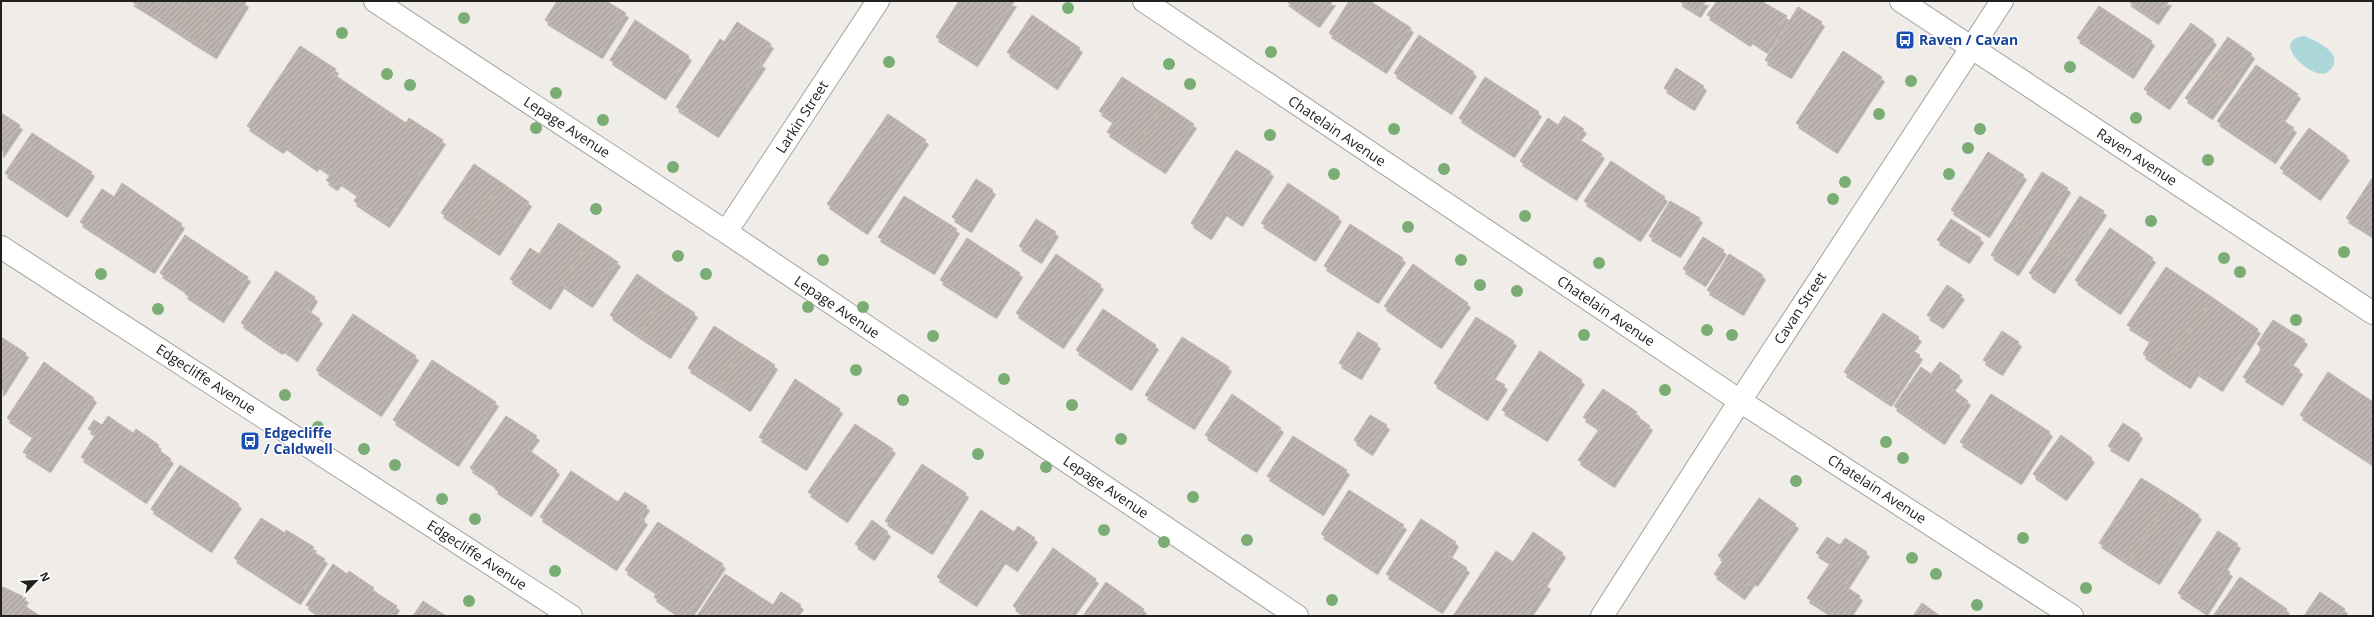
<svg xmlns="http://www.w3.org/2000/svg" width="2374" height="617" font-family="'Open Sans',sans-serif">
<style>
.water{fill:#abd7db}
.building{fill:url(#building-hatch);stroke:#c1b2ab;filter:url(#shadow)}
.lines{fill:none;stroke-linecap:round;stroke-linejoin:round}
.street-casing{stroke:#a2a2a2;stroke-width:24}
.street{stroke:#fff;stroke-width:22}
.tree{fill:#7aad73}
.labels{text-anchor:middle;stroke-width:3;stroke-linejoin:round;paint-order:stroke}
.transit-label{font-size:14px;font-weight:bold;fill:#164399;stroke:#fff;text-anchor:start}
.street-label{font-size:14px;fill:#212121;stroke:#fff}
</style>
<defs>
<pattern id="building-hatch" width="6" height="6" patternUnits="userSpaceOnUse"><rect width="6" height="6" fill="#beb5b1"/><path d="M-1 1l2-2M0 6l6-6M5 7l2-2" fill="none" stroke="#a39b98"/></pattern>
<filter id="shadow"><feDropShadow dx="2.5" dy="4.5" stdDeviation="0" flood-color="#0004"/></filter>
</defs>
<rect width="100%" height="100%" fill="#f0ece8"/>
<path class="water" d="M2304,36C2312,39 2329,47 2333,55C2338,65 2328,77 2317,73C2302,68 2273,41 2304,36Z"/>
<path class="building" d="M131,1H160L152,14Z
M160,1H189L172,27L152,14Z
M189,1H218L193,41L172,27Z
M218,1H243L246,3L214,54L193,41Z
M557,1H606L626,13L600,54L545,20Z
M959,1L1014,2L975,62L936,37Z
M1286,1H1333L1317,23Z
M1349,1H1370L1411,28L1384,69L1329,33Z
M1679,1H1706L1698,13Z
M1717,1H1761L1787,16L1765,49L1750,39L1748,42L1707,15Z
M2128,1H2169L2156,20Z
M2099,6L2152,41L2131,74L2077,38Z
M1798,7L1822,22L1789,74L1765,60Z
M1032,15L1080,48L1055,85L1007,52Z
M635,20L689,56L663,95L610,60Z
M737,22L771,44L759,62L763,64L716,133L676,107L720,39L724,42Z
M2191,23L2214,40L2167,105L2144,89Z
M1419,35L1474,72L1449,110L1394,73Z
M2228,37L2252,54L2230,87L2205,70Z
M300,46L336,69L333,74L406,123L409,118L443,140L387,223L354,201L358,194L339,181L335,186L326,180L331,174L317,164L315,167L284,145L281,149L247,126Z
M1843,51L1882,77L1835,149L1796,123Z
M2256,65L2298,94L2281,119L2294,128L2273,159L2217,121Z
M1676,68L1704,86L1692,106L1664,88Z
M2205,70L2230,87L2210,115L2185,98Z
M1122,77L1164,104L1134,150L1107,132L1114,121L1099,111Z
M1485,77L1539,112L1512,153L1459,118Z
M1164,104L1194,124L1163,169L1134,150Z
M1,113L20,125L1,153Z
M888,114L926,140L865,230L827,204Z
M1564,116L1584,129L1577,138L1602,154L1574,196L1520,161L1548,118L1558,125Z
M2309,128L2347,156L2318,196L2280,168Z
M32,133L92,172L65,213L5,173Z
M1236,150L1271,172L1240,222L1224,211L1209,235L1191,223Z
M1988,152L2024,175L1987,233L1951,210Z
M1611,161L1665,197L1638,237L1584,201Z
M474,164L502,183L469,232L441,213Z
M2042,172L2068,188L2038,237L2013,219Z
M2373,177V235L2346,218Z
M976,179L993,190L969,228L952,217Z
M122,183L182,224L152,269L80,222L102,189L114,197Z
M502,183L529,202L497,251L469,232Z
M1288,183L1339,217L1313,257L1261,223Z
M904,196L957,229L932,270L878,237Z
M2080,196L2104,211L2072,259L2049,243Z
M1670,201L1700,218L1678,253L1649,236Z
M1036,219L1056,232L1039,259L1019,246Z
M1951,219L1981,238L1967,259L1937,240Z
M2013,219L2038,237L2016,271L1991,255Z
M559,223L588,242L548,305L510,279L530,248L539,254Z
M1350,224L1403,258L1376,299L1324,266Z
M2110,228L2153,258L2118,310L2075,280Z
M185,235L248,277L221,318L185,294L187,291L160,273Z
M1703,237L1724,250L1703,282L1683,269Z
M967,238L1020,273L994,314L940,280Z
M588,242L618,262L590,303L562,284Z
M2049,243L2072,259L2052,289L2029,273Z
M1056,254L1101,285L1061,344L1016,313Z
M1729,254L1763,275L1741,311L1707,290Z
M1413,264L1468,303L1439,344L1384,306Z
M2166,267L2213,298L2163,368L2143,354L2151,340L2127,325Z
M276,271L315,297L307,310L320,319L295,357L282,348L280,350L241,323Z
M637,274L666,294L639,335L610,315Z
M1947,285L1962,295L1941,324L1927,315Z
M666,294L695,313L668,354L639,335Z
M2213,298L2258,329L2220,387L2196,371L2188,384L2163,368Z
M1103,309L1156,345L1129,386L1076,350Z
M1883,313L1919,337L1910,349L1920,355L1889,402L1844,372Z
M353,314L416,356L379,412L316,370Z
M1476,317L1514,341L1491,377L1505,385L1485,416L1434,383Z
M2273,320L2305,340L2289,363L2300,370L2280,401L2243,377L2262,348L2257,344Z
M714,326L745,346L718,387L688,368Z
M2002,331L2019,342L2000,371L1983,360Z
M1358,332L1378,344L1359,375L1339,363Z
M1,337L26,353L1,392Z
M1182,337L1229,367L1192,425L1145,395Z
M745,346L775,365L748,407L718,387Z
M1540,351L1582,380L1545,437L1502,410Z
M432,360L496,402L456,462L393,420Z
M44,362L94,398L48,468L23,452L34,436L7,418Z
M1940,362L1960,376L1951,388L1968,401L1942,440L1894,406L1921,367L1931,374Z
M2328,372L2373,402V463L2300,415Z
M795,379L840,409L804,466L759,437Z
M1603,389L1637,412L1635,415L1650,426L1612,483L1578,460L1600,428L1583,417Z
M1232,394L1281,428L1254,468L1205,435Z
M1991,394L2050,432L2019,480L1960,442Z
M1370,415L1387,425L1370,451L1354,440Z
M108,416L133,433L136,429L159,445L156,448L171,459L144,499L81,457L96,434L88,429L94,420L102,425Z
M506,416L537,436L527,449L557,470L529,512L495,489L497,486L470,468Z
M2123,423L2140,434L2126,457L2108,446Z
M855,424L893,449L845,518L808,492Z
M2061,435L2092,458L2064,496L2033,474Z
M1293,436L1347,470L1321,511L1267,476Z
M922,464L966,493L930,550L885,521Z
M180,465L239,504L209,548L151,509Z
M571,471L618,502L625,492L647,506L640,517L645,520L614,566L540,517Z
M2141,478L2172,497L2128,562L2099,543Z
M1349,490L1404,525L1375,570L1321,534Z
M2172,497L2199,515L2157,580L2128,562Z
M1759,498L1796,524L1755,582L1753,580L1742,595L1714,574L1724,560L1718,556Z
M981,510L1014,532L1018,526L1035,538L1015,567L1003,559L974,602L937,577Z
M261,518L285,533L286,530L314,547L311,551L325,559L298,600L234,558Z
M1421,519L1456,542L1448,555L1467,568L1440,609L1386,574Z
M872,520L888,532L872,556L855,544Z
M658,522L723,564L688,616H681L654,597L657,592L625,570Z
M2218,531L2238,544L2223,568L2230,572L2205,611L2178,593Z
M1533,532L1563,553L1544,582L1548,585L1527,616H1453L1496,551L1513,562Z
M1827,537L1840,545L1845,538L1867,552L1845,586L1860,596L1847,616H1835L1807,598L1831,562L1816,553Z
M1053,548L1096,579L1069,616H1027L1013,606Z
M333,564L347,574L349,571L374,588L372,590L397,606L391,616H322L306,605Z
M725,574L773,605L781,592L801,605L793,616H697Z
M2240,577L2287,609L2282,616H2213Z
M1106,582L1144,609L1139,616H1083Z
M3,587L26,598L22,604L40,616H1V590Z
M2320,592L2345,609L2341,616H2304Z
M423,601L446,616H413Z
M1922,603L1940,616H1913Z"/>
<g class="lines">
<defs>
<path id="street" d="M375,1L726,232L1297,616
M1144,1L1740,401L2072,616
M1901,1L2373,313
M726,232L878,1
M1,247L571,616
M1602,616L1740,401L2002,1"/>
</defs>
<use href="#street" class="street-casing"/>
<use href="#street" class="street"/>
</g>
<g class="tree">
<circle cx="1068" cy="8" r="6"/>
<circle cx="464" cy="18" r="6"/>
<circle cx="342" cy="33" r="6"/>
<circle cx="1271" cy="52" r="6"/>
<circle cx="889" cy="62" r="6"/>
<circle cx="1169" cy="64" r="6"/>
<circle cx="2070" cy="67" r="6"/>
<circle cx="387" cy="74" r="6"/>
<circle cx="1911" cy="81" r="6"/>
<circle cx="1190" cy="84" r="6"/>
<circle cx="410" cy="85" r="6"/>
<circle cx="556" cy="93" r="6"/>
<circle cx="1879" cy="114" r="6"/>
<circle cx="2136" cy="118" r="6"/>
<circle cx="603" cy="120" r="6"/>
<circle cx="536" cy="128" r="6"/>
<circle cx="1394" cy="129" r="6"/>
<circle cx="1980" cy="129" r="6"/>
<circle cx="1270" cy="135" r="6"/>
<circle cx="1968" cy="148" r="6"/>
<circle cx="2208" cy="160" r="6"/>
<circle cx="673" cy="167" r="6"/>
<circle cx="1444" cy="169" r="6"/>
<circle cx="1334" cy="174" r="6"/>
<circle cx="1949" cy="174" r="6"/>
<circle cx="1845" cy="182" r="6"/>
<circle cx="1833" cy="199" r="6"/>
<circle cx="596" cy="209" r="6"/>
<circle cx="1525" cy="216" r="6"/>
<circle cx="2151" cy="221" r="6"/>
<circle cx="1408" cy="227" r="6"/>
<circle cx="2344" cy="252" r="6"/>
<circle cx="678" cy="256" r="6"/>
<circle cx="2224" cy="258" r="6"/>
<circle cx="823" cy="260" r="6"/>
<circle cx="1461" cy="260" r="6"/>
<circle cx="1599" cy="263" r="6"/>
<circle cx="2240" cy="272" r="6"/>
<circle cx="101" cy="274" r="6"/>
<circle cx="706" cy="274" r="6"/>
<circle cx="1480" cy="285" r="6"/>
<circle cx="1517" cy="291" r="6"/>
<circle cx="808" cy="307" r="6"/>
<circle cx="863" cy="307" r="6"/>
<circle cx="158" cy="309" r="6"/>
<circle cx="2296" cy="320" r="6"/>
<circle cx="1707" cy="330" r="6"/>
<circle cx="1584" cy="335" r="6"/>
<circle cx="1732" cy="335" r="6"/>
<circle cx="933" cy="336" r="6"/>
<circle cx="856" cy="370" r="6"/>
<circle cx="1004" cy="379" r="6"/>
<circle cx="1665" cy="390" r="6"/>
<circle cx="285" cy="395" r="6"/>
<circle cx="903" cy="400" r="6"/>
<circle cx="1072" cy="405" r="6"/>
<circle cx="318" cy="427" r="6"/>
<circle cx="1121" cy="439" r="6"/>
<circle cx="1886" cy="442" r="6"/>
<circle cx="364" cy="449" r="6"/>
<circle cx="978" cy="454" r="6"/>
<circle cx="1903" cy="458" r="6"/>
<circle cx="395" cy="465" r="6"/>
<circle cx="1046" cy="467" r="6"/>
<circle cx="1796" cy="481" r="6"/>
<circle cx="1193" cy="497" r="6"/>
<circle cx="442" cy="499" r="6"/>
<circle cx="475" cy="519" r="6"/>
<circle cx="1104" cy="530" r="6"/>
<circle cx="2023" cy="538" r="6"/>
<circle cx="1247" cy="540" r="6"/>
<circle cx="1164" cy="542" r="6"/>
<circle cx="1912" cy="558" r="6"/>
<circle cx="555" cy="571" r="6"/>
<circle cx="1936" cy="574" r="6"/>
<circle cx="2086" cy="588" r="6"/>
<circle cx="1332" cy="600" r="6"/>
<circle cx="469" cy="601" r="6"/>
<circle cx="1977" cy="605" r="6"/>
</g>
<defs>
<symbol id="bus-square" viewBox="-11 -11 22 22"><rect x="-9" y="-9" width="18" height="18" rx="4" fill="#1a4fb4" stroke="#fff"/><path d="M-5-6H5V4H4V6H2V4H-2V6H-4V4H-5ZM-3.5-4V0h7V-4ZM-3.5 1.2v1.5H-2V1.2ZM2 1.2v1.5H3.5V1.2Z" fill="#fff"/></symbol>
</defs>
<g fill-rule="evenodd">
<use href="#bus-square" x="1894" y="29" width="22" height="22"/>
<use href="#bus-square" x="239" y="430" width="22" height="22"/>
</g>
<g class="labels">
<g class="transit-label">
<text x="1919" y="45">Raven / Cavan</text>
<text x="264" y="438">Edgecliffe<tspan x="264" dy="16">/ Caldwell</tspan></text>
</g>
<g class="street-label">
<text transform="translate(802 117) rotate(-57)" y="5">Larkin Street</text>
<text transform="translate(567 127) rotate(33)" y="5">Lepage Avenue</text>
<text transform="translate(1337 131) rotate(34)" y="5">Chatelain Avenue</text>
<text transform="translate(2137 157) rotate(33)" y="5">Raven Avenue</text>
<text transform="translate(837 307) rotate(34)" y="5">Lepage Avenue</text>
<text transform="translate(1800 308) rotate(-57)" y="5">Cavan Street</text>
<text transform="translate(1606 311) rotate(34)" y="5">Chatelain Avenue</text>
<text transform="translate(206 379) rotate(33)" y="5">Edgecliffe Avenue</text>
<text transform="translate(1106 487) rotate(34)" y="5">Lepage Avenue</text>
<text transform="translate(1877 489) rotate(33)" y="5">Chatelain Avenue</text>
<text transform="translate(477 555) rotate(33)" y="5">Edgecliffe Avenue</text>
</g>
</g>
<rect width="2374" height="617" fill="none" stroke="#212121" stroke-width="4"/>
<g transform="translate(36 581) rotate(65)" stroke="#ffffff" stroke-width="3" paint-order="stroke">
<path d="M0-3L7 15L0 10L-7 15Z" fill="#212121"/>
<text y="-6" font-size="11" font-weight="bold" text-anchor="middle" fill="#212121">N</text>
</g>
</svg>
